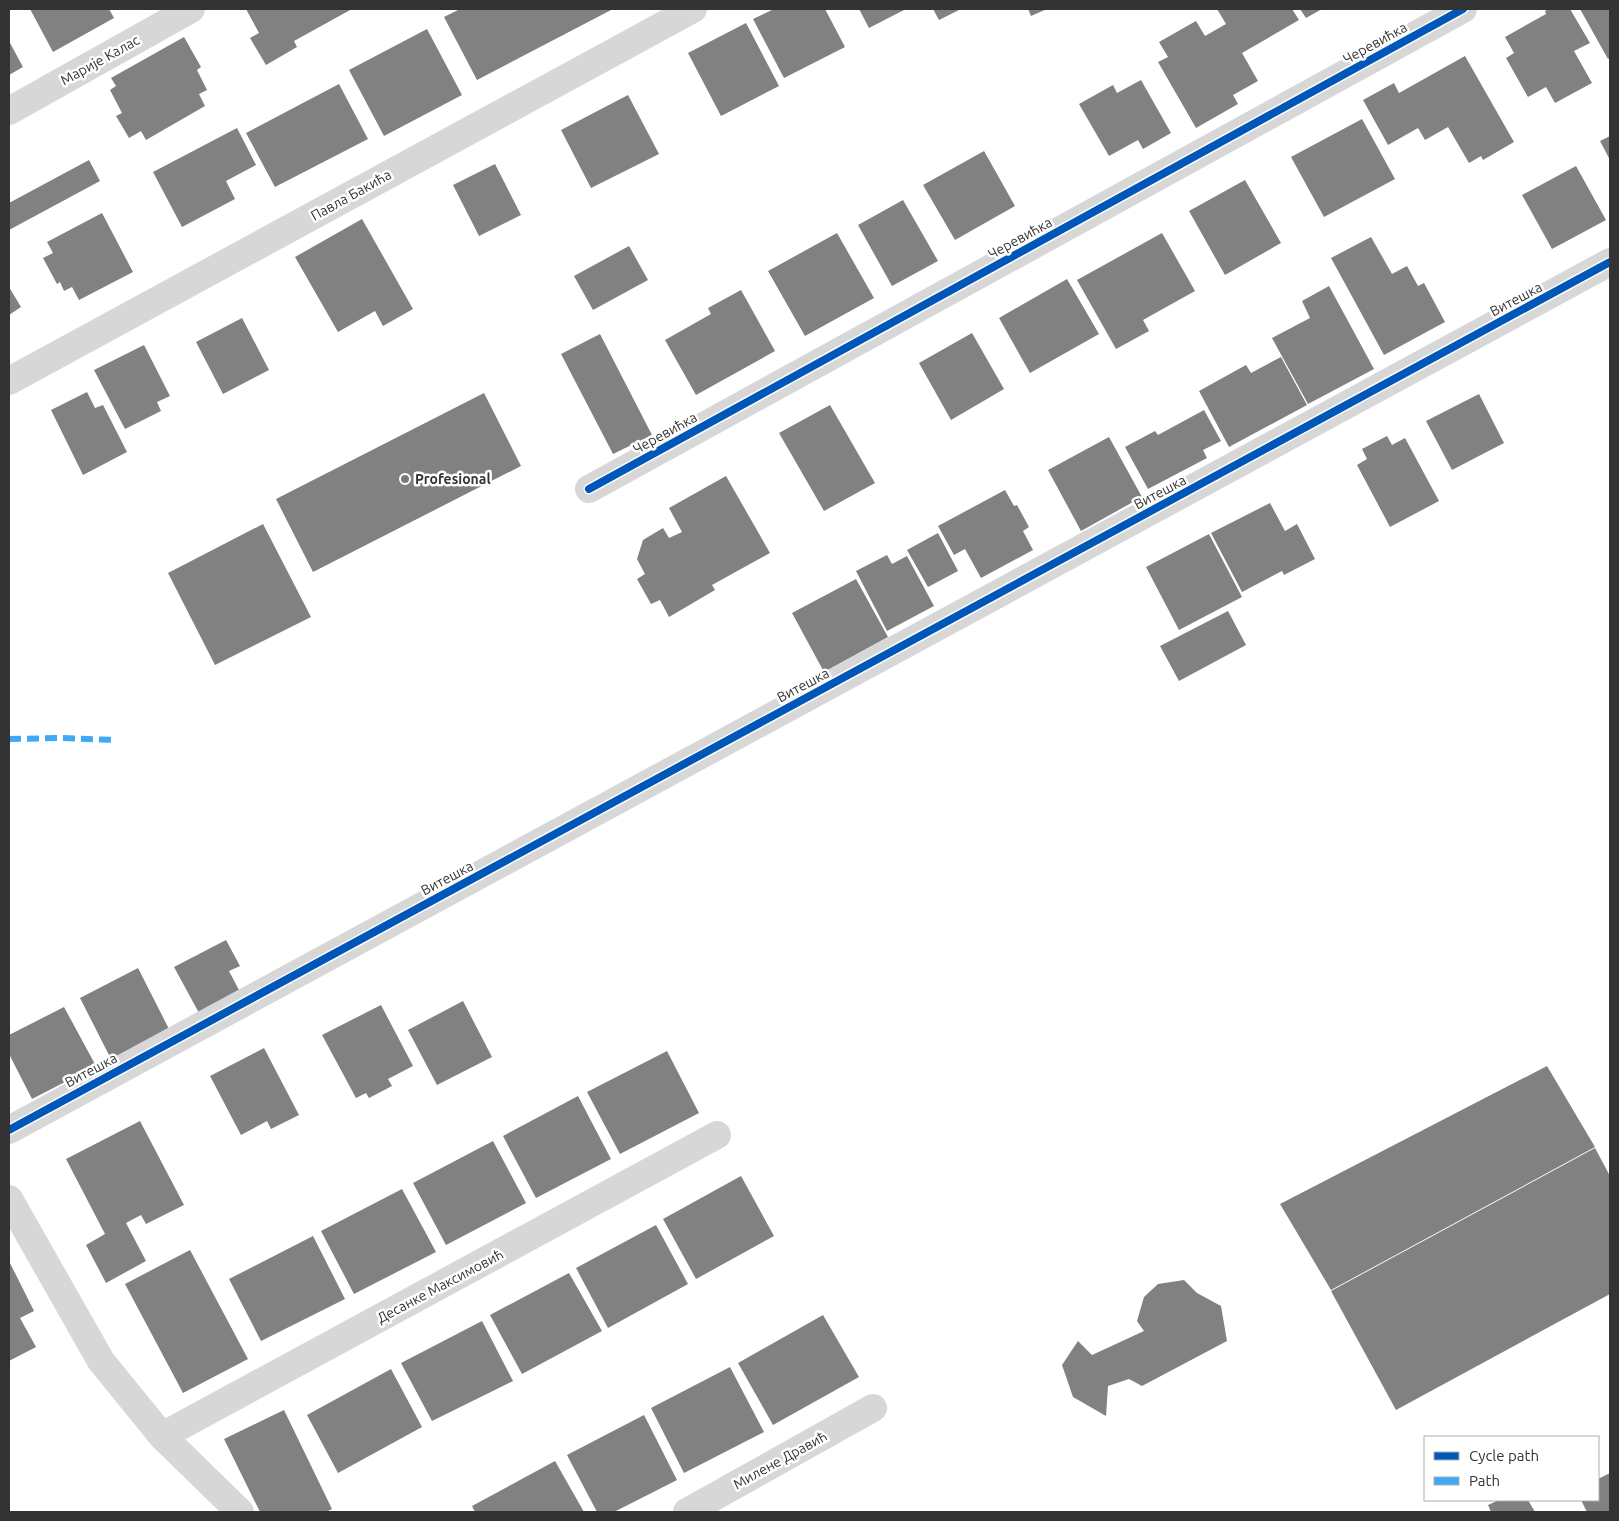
<svg xmlns="http://www.w3.org/2000/svg" width="1619" height="1521" font-family="Ubuntu,sans-serif">
<style>
.building{fill:#818181}
.lines{fill:none;stroke-linecap:round;stroke-linejoin:round}
.street{stroke:#d7d7d7;stroke-width:28}
.quiet{stroke:#3fa9f5;stroke-width:6;stroke-dasharray:12 6;stroke-linecap:butt}
.cycleway-casing{stroke:#fff;stroke-width:11}
.cycleway{stroke:#0057b8;stroke-width:8}
.poi-dot{fill:#7a7a7a;stroke:#fff;stroke-width:2}
.labels{text-anchor:middle;stroke-width:5;stroke-linejoin:round;paint-order:stroke}
.street-label{font-size:14px;fill:#333;stroke:#fff}
.poi-label{font-size:14px;font-weight:bold;fill:#333;stroke:#fff;text-anchor:start}
</style>
<rect width="100%" height="100%" fill="#fff"/>
<path class="building" d="M30,9H109L114,18L53,52Z
M246,9H352L294,41L297,47L266,65L250,38L259,33Z
M460,9H613L477,80L444,17Z
M774,9H825L845,47L784,78L753,19Z
M859,9H906L869,28Z
M933,9H961L939,20Z
M1028,9H1047L1031,16Z
M1217,9H1292L1299,20L1242,53L1258,81L1233,95L1238,104L1196,128L1158,62L1168,57L1159,42L1196,21L1205,36L1226,24Z
M1300,9H1322L1306,18Z
M1549,9H1570L1590,43L1574,51L1592,83L1555,103L1546,87L1528,97L1506,58L1514,53L1505,37L1546,14L1545,11Z
M1580,9H1610V58L1608,59Z
M746,23L779,86L721,116L688,53Z
M427,29L462,95L384,136L349,70Z
M184,37L201,67L197,70L207,90L199,94L205,106L146,140L141,131L129,138L116,116L122,113L110,90L116,86L111,78Z
M9,41L23,67L9,75Z
M1465,56L1514,142L1483,160L1481,156L1469,163L1448,127L1425,140L1418,128L1388,145L1363,100L1394,83L1399,93Z
M1141,80L1171,133L1143,149L1138,140L1109,156L1079,104L1113,85L1117,93Z
M339,84L368,139L275,187L246,133Z
M628,95L659,154L591,188L561,130Z
M1362,119L1395,179L1324,217L1291,157Z
M237,128L256,165L226,181L235,199L182,227L153,172Z
M1610,136V160L1600,141Z
M984,151L1015,206L955,240L923,185Z
M89,160L100,181L9,230V203Z
M495,164L521,215L479,236L453,185Z
M1576,166L1606,220L1552,249L1522,195Z
M1245,180L1281,243L1225,275L1189,211Z
M903,200L938,261L892,286L858,225Z
M102,213L133,272L79,300L72,287L64,291L60,282L57,284L43,258L53,253L47,242Z
M362,219L413,309L383,326L375,311L338,332L295,257Z
M837,233L874,298L805,336L768,271Z
M1162,233L1195,291L1143,320L1149,331L1116,349L1077,280Z
M1371,237L1392,274L1407,266L1418,286L1424,283L1445,322L1384,355L1331,258Z
M629,246L648,280L593,310L574,276Z
M1067,279L1099,334L1030,373L999,318Z
M1329,286L1374,369L1308,404L1272,338L1310,318L1302,301Z
M9,287L21,307L9,315Z
M741,290L775,351L696,395L665,340L711,314L708,308Z
M242,318L269,370L223,394L196,342Z
M972,333L1004,389L951,420L919,363Z
M600,334L652,435L613,454L561,354Z
M144,345L170,396L157,402L161,411L125,429L94,370Z
M1281,357L1307,405L1229,447L1199,391L1246,365L1251,373Z
M87,392L95,408L103,405L127,452L83,475L51,410Z
M484,393L521,466L313,572L276,499Z
M1479,394L1504,443L1452,470L1426,421Z
M830,405L875,483L824,511L779,433Z
M1204,410L1221,441L1203,450L1207,458L1148,489L1125,447L1155,431L1158,435Z
M1387,436L1392,445L1405,438L1439,501L1390,527L1357,465L1367,459L1362,449Z
M1109,437L1142,497L1081,531L1048,470Z
M726,476L770,553L712,585L715,590L669,617L660,600L651,604L637,579L645,574L637,559L643,540L663,528L669,538L682,532L669,508Z
M1005,490L1014,506L1017,505L1029,527L1023,531L1033,550L981,578L965,549L954,555L938,526Z
M1270,503L1285,531L1297,524L1315,559L1284,575L1282,571L1242,592L1211,533Z
M263,524L311,617L215,665L168,573Z
M938,533L958,571L928,587L907,550Z
M1209,534L1242,597L1179,630L1146,567Z
M887,555L892,564L907,556L934,606L887,631L856,571Z
M856,579L888,637L824,672L792,613Z
M1228,611L1246,645L1179,681L1160,646Z
M226,940L240,966L229,971L240,992L199,1013L174,967Z
M138,968L169,1029L111,1059L80,998Z
M463,1001L492,1057L437,1085L408,1030Z
M381,1005L413,1066L388,1079L392,1086L369,1098L366,1093L356,1098L322,1035Z
M64,1007L96,1066L32,1099L9,1054V1035Z
M264,1048L299,1115L271,1129L267,1121L241,1135L210,1076Z
M667,1051L699,1113L620,1154L587,1092Z
M1547,1066L1595,1147L1331,1290L1280,1204Z
M578,1096L611,1159L536,1198L503,1136Z
M140,1121L184,1205L146,1224L141,1215L126,1223L146,1261L106,1283L86,1245L105,1234L66,1159Z
M493,1141L526,1203L446,1245L413,1183Z
M1595,1148L1610,1176V1294L1396,1410L1331,1291Z
M741,1176L774,1236L696,1279L663,1219Z
M402,1189L436,1252L354,1294L321,1231Z
M656,1225L688,1284L608,1328L576,1268Z
M313,1236L345,1299L261,1341L229,1279Z
M190,1250L248,1359L183,1393L125,1284Z
M9,1261L34,1311L20,1318L36,1347L9,1361Z
M569,1273L602,1331L522,1374L490,1315Z
M1184,1280L1197,1293L1221,1306L1227,1341L1142,1386L1129,1379L1108,1386L1106,1416L1073,1397L1062,1365L1078,1341L1092,1355L1144,1331L1137,1321L1144,1297L1158,1284Z
M823,1315L859,1377L773,1425L738,1363Z
M482,1321L513,1381L432,1421L401,1363Z
M730,1367L764,1432L684,1473L651,1408Z
M391,1369L422,1427L338,1473L307,1415Z
M284,1410L332,1509L326,1512H260L224,1439Z
M644,1415L677,1480L614,1512H597L567,1455Z
M555,1461L584,1512H475L472,1506Z
M1610,1473V1512H1587L1581,1500H1598V1479Z
M1499,1500H1528L1535,1512H1491L1488,1505Z"/>
<g class="lines">
<path class="street" d="M9,111L191,9
M9,381L693,9
M589,489L1463,9
M9,1130L1610,262
M9,1199L101,1361L162,1436L240,1512
M162,1436L717,1135
M687,1512L873,1408"/>
<path class="quiet" d="M9,739L60,738L116,740"/>
<defs>
<path id="cycleway" d="M589,489L1463,9
M9,1130L1610,262"/>
</defs>
<use href="#cycleway" class="cycleway-casing"/>
<use href="#cycleway" class="cycleway"/>
</g>
<circle class="poi-dot" cx="405" cy="479" r="5"/>
<g class="labels">
<g class="street-label">
<text transform="translate(1375 43) rotate(-29)" y="5">Черевићка</text>
<text transform="translate(100 60) rotate(-29)" y="5">Марије Калас</text>
<text transform="translate(351 195) rotate(-29)" y="5">Павла Бакића</text>
<text transform="translate(1020 238) rotate(-29)" y="5">Черевићка</text>
<text transform="translate(1516 299) rotate(-28)" y="5">Витешка</text>
<text transform="translate(665 433) rotate(-29)" y="5">Черевићка</text>
<text transform="translate(1160 492) rotate(-28)" y="5">Витешка</text>
<text transform="translate(803 685) rotate(-28)" y="5">Витешка</text>
<text transform="translate(447 878) rotate(-28)" y="5">Витешка</text>
<text transform="translate(91 1070) rotate(-28)" y="5">Витешка</text>
<text transform="translate(440 1286) rotate(-28)" y="5">Десанке Максимовић</text>
<text transform="translate(780 1460) rotate(-29)" y="5">Милене Дравић</text>
</g>
<g class="poi-label">
<text x="415" y="484">Profesional</text>
</g>
</g>
<rect width="1619" height="1521" fill="none" stroke="#333333" stroke-width="20"/>
<rect x="1424" y="1436" width="175" height="65" fill="#ffffff" stroke="#adadad"/>
<rect x="1434" y="1452" width="25" height="8" fill="#0057b8" stroke="#adadad"/>
<text x="1469" y="1461" font-size="15" fill="#333333">Cycle path</text>
<rect x="1434" y="1477" width="25" height="8" fill="#3fa9f5" stroke="#adadad"/>
<text x="1469" y="1486" font-size="15" fill="#333333">Path</text>
</svg>
